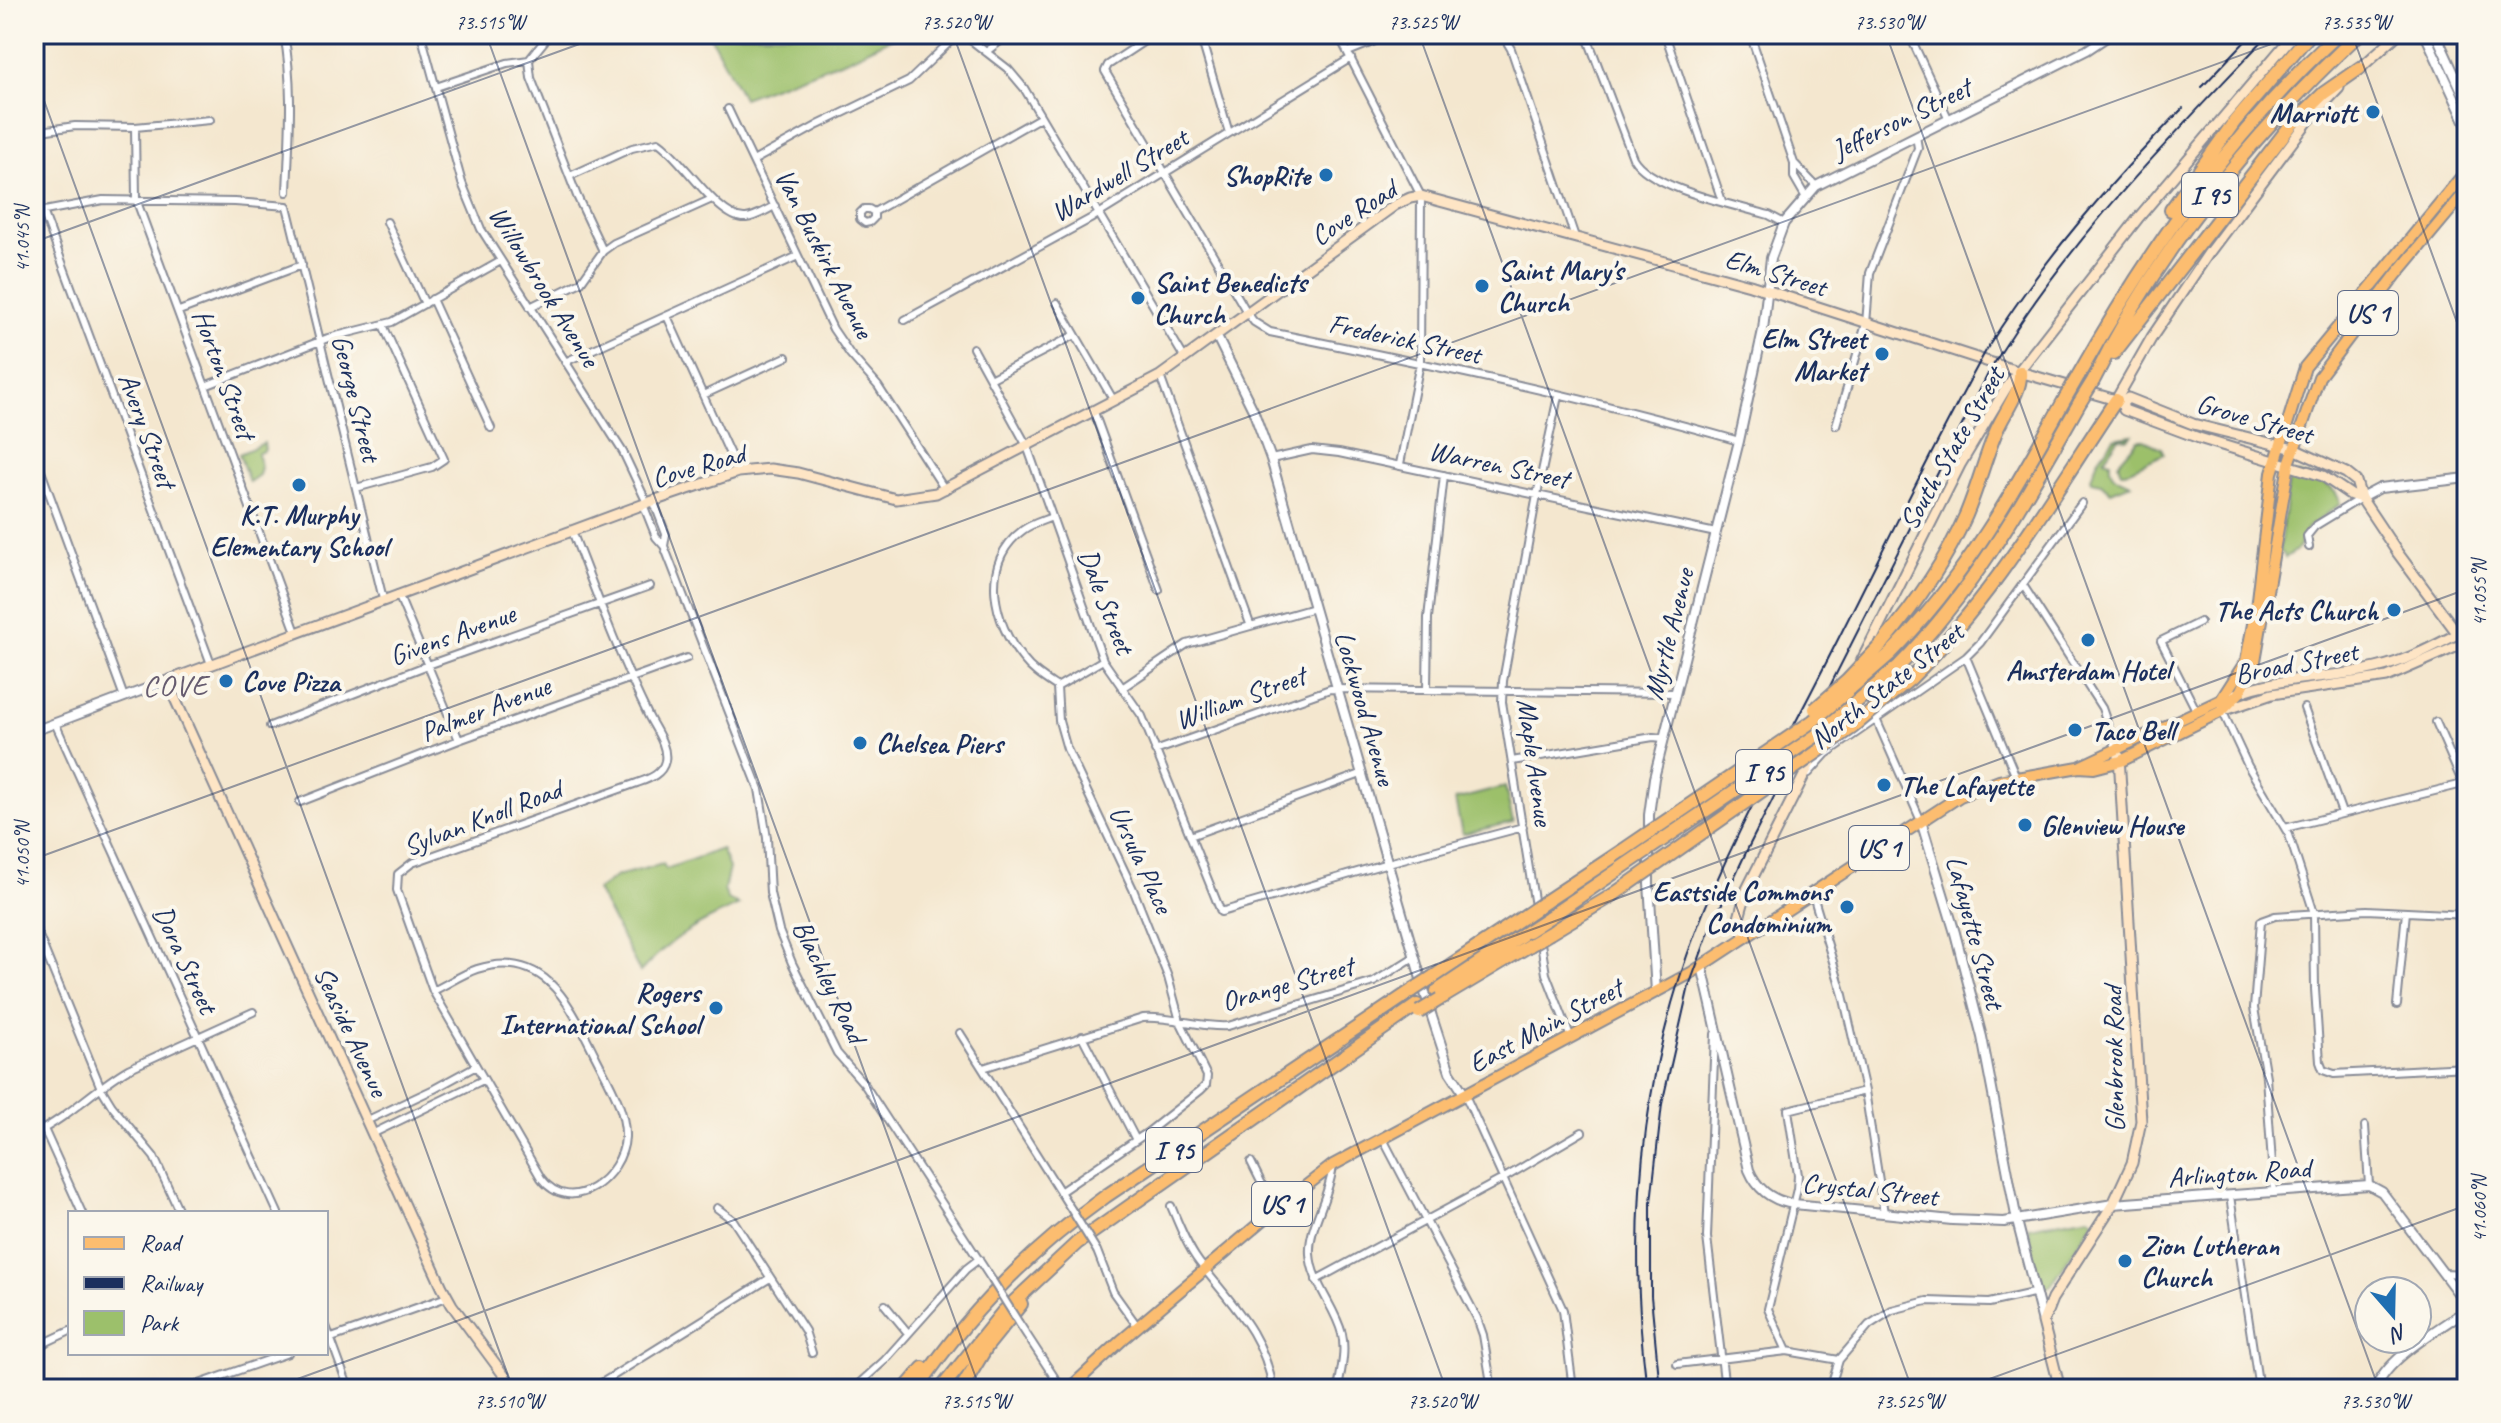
<svg xmlns="http://www.w3.org/2000/svg" width="2501" height="1423" font-family="Caveat,sans-serif">
<style>
.green{fill:#9cc06b;stroke:#5c7864;stroke-width:2}
.lines{fill:none;stroke-linecap:round;stroke-linejoin:round}
.minor-casing{stroke:#888b96;stroke-width:10}
.tertiary-casing{stroke:#888b96;stroke-width:12}
.secondary-casing{stroke:#888b96;stroke-width:13}
.primary-casing{stroke:#888b96;stroke-width:14}
.motorway-casing{stroke:#888b96;stroke-width:16}
.minor{stroke:#fff;stroke-width:6}
.tertiary{stroke:#fff;stroke-width:8}
.secondary{stroke:#fee5c5;stroke-width:9}
.primary{stroke:#fcbd6f;stroke-width:10}
.motorway{stroke:#fcbd6f;stroke-width:12}
.rail{stroke:#1b2f5e;stroke-width:2}
.minor-bridge-casing{stroke:#888b96;stroke-width:10;stroke-linecap:butt}
.motorway-bridge-casing{stroke:#888b96;stroke-width:16;stroke-linecap:butt}
.minor-bridge{stroke:#fff;stroke-width:6}
.motorway-bridge{stroke:#fcbd6f;stroke-width:12}
.ticks{fill:none;stroke:#1b2f5e;stroke-width:2;stroke-opacity:0.45}
.poi-dot{fill:#1f6fb2;stroke:#fbf7ec;stroke-width:3}
.labels{text-anchor:middle;stroke-width:8;stroke-linejoin:round;paint-order:stroke}
.shield{fill:#fbf7ec;stroke:#5e6b89;stroke-width:2}
.shield-label{font-size:26px;font-weight:bold;fill:#1b2f5e}
.poi-label{font-size:28px;font-weight:bold;fill:#1b2f5e;stroke:#fbf7ec;text-anchor:start}
.street-label{font-size:28px;fill:#1b2f5e;stroke:#fbf7ec}
.neighbourhood-label{font-size:30px;letter-spacing:2px;fill:#665c6f;stroke:#fbf7ec}
.neatline{fill:none;stroke:#1b2f5e;stroke-width:3}
.ticks-label{font-size:20px;text-anchor:middle;fill:#1b2f5e}
</style>
<rect width="100%" height="100%" fill="#fbf7ec"/>
<filter id="ink" filterUnits="userSpaceOnUse"><feTurbulence type="fractalNoise" baseFrequency=".0125" numOctaves="2"/><feDisplacementMap in="SourceGraphic" scale="16" xChannelSelector="R" yChannelSelector="G"/><feConvolveMatrix kernelMatrix="1 2 1 2 8 2 1 2 1" color-interpolation-filters="sRGB"/></filter>
<filter id="wash" filterUnits="userSpaceOnUse"><feTurbulence type="fractalNoise" baseFrequency=".006" numOctaves="4" result="noise"/><feDisplacementMap in="SourceGraphic" scale="32" xChannelSelector="R" yChannelSelector="G"/><feGaussianBlur stdDeviation="1.8" result="paint"/><feColorMatrix in="noise" values="0 0 0 0 0 0 0 0 0 0 0 0 0 0 0 0 0 1.4 0 .05"/><feComposite in="paint" operator="in"/></filter>
<g filter="url(#wash)">
<rect width="100%" height="100%" fill="#f4e7cf"/>
<path class="green" d="M709,34H900L848,59L743,98Z
M2132,435L2128,439L2119,438L2104,459L2110,461C2108,478 2121,479 2131,484L2111,492L2101,483L2092,481L2091,478L2098,460L2114,438Z
M2138,440H2144L2161,448L2164,454L2125,472H2121L2118,463Z
M264,443L265,450L257,454L261,467L259,475L249,482L239,454Z
M2298,474C2314,479 2338,485 2340,504L2308,528L2299,548L2285,558L2283,553L2279,552L2289,479Z
M1505,787L1513,822L1462,834L1455,800Z
M721,849L729,868L724,890L728,900L739,905C697,924 672,937 640,972L597,890L617,876L663,864L666,869Z
M2089,1216L2094,1220L2051,1285L2045,1288L2039,1286L2028,1227Z"/>
</g>
<g filter="url(#ink)">
<g class="lines">
<defs>
<path id="minor" d="M284,34C294,87 289,139 287,192
M421,34L462,183L481,229L623,452L647,503
M550,34L529,60L531,78L577,196L603,251
M963,34L1008,69L1024,88L1185,359
M1155,34L1108,65L1105,71L1248,314L1254,322L1270,332C1427,364 1585,397 1739,441
M1200,34L1229,133
M1338,34L1421,196L1420,363L1400,464
M1478,34L1488,37L1494,34
M1502,34L1511,49L1575,237
M1586,34L1633,158C1651,189 1735,205 1769,215L1784,223
M1665,34L1722,201
M1750,34L1794,163V177L1805,196
M1909,34L1949,120
M986,52L1009,34
M1348,52L1392,34
M436,87L507,63L529,60
M728,109L833,329L850,354L878,386L945,490
M135,127L136,199L296,632
M34,132L75,126L135,127L210,120
M753,161L818,125L909,81L958,34
M1794,163L1816,186
M570,176L632,148L658,142C681,156 719,221 746,218C756,217 766,210 775,206
M43,211L211,664
M874,212L869,209H864L860,213V219L865,223L870,222L874,218V212L1041,117
M34,213L103,200L235,202L287,206L383,599
M387,222L425,304
M432,299L491,428
M1057,303L1114,401
M530,307L581,282L603,251L614,243L712,199
M179,311L302,265
M667,316L738,472
M905,320L1092,218L1351,58
M973,348L1027,446L1103,660L1142,716L1221,912L1388,863L1523,827
M565,362L798,256
M1160,376L1250,624
M990,379L1075,335
M205,386L328,338L392,322L501,261
M703,395L786,357
M1558,396L1537,495L1503,681L1502,702L1546,974L1571,1038
M1094,412L1159,590
M1836,425L1866,324L1870,273L1918,148L1916,136
M34,452L124,697
M1271,459L1312,450L1339,453L1716,533
M356,488L432,467L444,459L383,325
M653,500L666,534L664,546
M643,504L656,537L664,546L759,789L767,838L770,893L779,931L792,963L837,1053L864,1084L992,1280
M1052,517C1042,521 1031,524 1023,530C979,562 993,623 1023,659C1032,671 1045,679 1057,687L1059,721L1067,749L1133,889L1168,977L1180,1021L1207,1076L1206,1085L1201,1090L1148,1132L1060,1192
M2309,547L2307,536L2315,526L2361,498
M2023,585L2102,708L2117,751
M398,594L459,740
M1966,657L2016,777
M1863,676L1876,719L1921,821
M1057,687L1103,660
M1122,688L1187,644L1314,608
M1427,690L1428,618L1444,475
M2221,708L2248,766L2289,835L2314,913L2315,989L2320,1062L2323,1070L2334,1074L2467,1067
M2304,708L2342,813
M2197,712L2161,641L2200,622
M2436,722L2463,784
M55,723L278,1213
M270,726L428,665L650,586
M1155,751L1330,689L1676,693
M1512,761L1653,737L1663,738
M1809,773L1826,754L1966,657L1980,643L2082,503
M300,802L459,740L687,658
M2285,828L2467,783
M1190,836L1361,774
M1812,892L1843,995L1865,1091L1884,1213
M34,924L101,1088L112,1106L154,1157L180,1213
M433,991C448,984 462,974 477,969C547,947 571,1008 596,1057C608,1081 626,1109 625,1137C623,1177 571,1218 541,1178L433,991L397,890L398,874L412,863L637,783C648,779 662,775 665,761C668,745 654,728 648,715C619,656 596,593 572,531
M2397,1005L2406,912
M960,1033L1071,1209
M1715,1034L1707,1237L1725,1389
M1082,1036L1136,1140
M983,1068L1143,1018C1172,1016 1199,1028 1228,1026L1374,982L1414,957
M1465,1095L1563,1310L1573,1389
M368,1120L434,1089L476,1066
M2365,1126L2369,1185
M44,1129L82,1213
M374,1133L483,1080
M34,1134C69,1117 95,1088 128,1069L253,1012
M1383,1139L1477,1318L1483,1335L1492,1389
M1251,1162L1275,1210
M1333,1165C1330,1197 1308,1227 1310,1254C1312,1284 1335,1306 1342,1334C1346,1352 1341,1371 1338,1389
M2274,1192L2266,1077L2254,1008L2261,921L2275,916L2367,910L2467,915
M2230,1196L2259,1389
M1171,1206C1179,1225 1187,1246 1199,1262C1232,1305 1264,1333 1273,1389
M717,1208L733,1220L805,1331L812,1353
M1097,1251L1113,1292L1138,1327
M2443,1273L2467,1274
M1316,1280L1499,1181L1582,1132
M885,1305L908,1333
M1019,1323L1062,1389
M326,1326L349,1389
M326,1340L447,1297
M34,1348L70,1331
M1787,1351L1768,1309L1797,1189L1798,1175L1788,1110L1865,1091
M1677,1364L1787,1351L1839,1360
M185,1389L288,1353
M592,1389L770,1278
M853,1389L884,1361L966,1269L979,1259
M1830,1389L1839,1360L1869,1325L1892,1310L1927,1301L1989,1303L2033,1293"/>
<path id="tertiary" d="M2425,34L2467,125
M2436,34L2467,102
M1217,337L1253,410L1271,459L1432,1017L1450,1072L1465,1095
M2361,498L2380,488L2467,478
M34,731L167,681
M1921,821L1955,933L1982,1037L2017,1221L2043,1322
M1702,966L1749,1170C1757,1189 1772,1201 1794,1204L1952,1220L2004,1222L2113,1204L2369,1185L2382,1192L2467,1305
M1656,992L1649,883V815L1654,778L1739,441L1763,330L1771,258L1784,223L1816,186L2087,50L2111,34
M2376,1389C2386,1358 2441,1328 2467,1309"/>
<path id="secondary" d="M2356,72L2398,34
M2116,400L2152,337L2208,254L2308,121L2339,88
M2122,403L2128,398L2193,424L2294,449L2346,473L2356,481L2361,498L2397,552L2458,634L2467,650
M1860,664L1960,465L2008,385L2139,217L2294,34
M2235,694C2280,676 2330,679 2376,668C2408,661 2438,644 2467,629
M2222,711L2272,694L2387,677L2467,642
M1745,938L1739,918L1747,889L1843,698
M514,1389L452,1305L442,1287L167,681L647,503L738,472L770,469L798,473L896,499L936,493L1160,376L1395,205L1410,198L1421,196L1750,285L2020,372L2116,400L2122,403L2124,410L2199,438L2323,476L2351,495L2361,498
M2060,1389L2043,1322L2052,1299L2113,1204L2132,1163L2141,1121L2119,756"/>
<path id="primary" d="M2081,766L2221,700L2246,661L2256,608L2272,473L2305,367L2467,170
M1069,1389L1123,1339L1275,1210L1333,1165L1691,973L1960,796L1999,781L2079,767L2094,768L2121,761L2222,711L2240,692L2255,661L2289,464L2319,377L2396,275L2467,190"/>
<path id="motorway" d="M2171,210L2235,121L2310,34
M2114,353L2291,125L2324,93L2360,68
M2078,376C2150,248 2230,135 2338,34
M2093,381C2158,249 2252,134 2359,34
M1882,644C1915,605 1945,563 1966,515C1977,489 1984,461 1995,434C2002,415 2022,392 2020,372
M1890,654C1966,577 2014,491 2066,397
M1899,666C1977,587 2026,497 2080,402
M1910,679C1993,598 2052,496 2116,400
M1545,902L1622,851
M1548,918L1621,868
M1550,933L1613,895
M1433,977L1526,915
M1437,991L1528,931
M1443,997L1530,945
M905,1389L923,1368
M917,1389C967,1314 1032,1249 1106,1196L1413,990
M941,1389L1003,1312L1077,1243L1417,1005
M961,1389L987,1346L1021,1304"/>
</defs>
<use href="#minor" class="minor-casing"/>
<use href="#tertiary" class="tertiary-casing"/>
<use href="#secondary" class="secondary-casing"/>
<use href="#primary" class="primary-casing"/>
<use href="#motorway" class="motorway-casing"/>
<use href="#minor" class="minor"/>
<use href="#tertiary" class="tertiary"/>
<use href="#secondary" class="secondary"/>
<use href="#primary" class="primary"/>
<use href="#motorway" class="motorway"/>
<path class="rail" d="M2202,87L2252,34
M1647,1389C1627,1234 1640,1078 1696,931C1731,839 1781,752 1825,665C1879,559 1930,451 1988,347C2045,257 2109,184 2183,108
M1660,1389L1651,1296V1202L1662,1104L1689,986L1710,929L1749,846L1989,372C2067,241 2165,144 2269,34"/>
<defs>
<path id="minor-bridge" d="M1071,1209L1097,1251
M992,1280L1019,1323"/>
<path id="motorway-bridge" d="M2066,397L2078,376
M2080,402L2093,381
M1815,709L1847,681L1882,644
M1622,851L1813,721L1890,654
M1621,868L1817,735L1899,666
M1613,895L1853,727L1910,679
M1526,915L1545,902
M1528,931L1548,918
M1530,945L1550,933
M1413,990L1433,977
M1419,1012L1440,999"/>
</defs>
<use href="#minor-bridge" class="minor-bridge-casing"/>
<use href="#motorway-bridge" class="motorway-bridge-casing"/>
<use href="#minor-bridge" class="minor-bridge"/>
<use href="#motorway-bridge" class="motorway-bridge"/>
</g>
</g>
<path class="ticks" d="M486,34L980,1389M953,34L1446,1389M1419,34L1912,1389M1886,34L2379,1389M2352,34L2467,350M34,73L513,1389M34,242L607,34M34,859L2299,34M34,1354L47,1389M270,1389L2467,589M1962,1389L2467,1205"/>
<g class="poi-dot">
<circle cx="2373" cy="112" r="8"/>
<circle cx="1326" cy="175" r="8"/>
<circle cx="1482" cy="286" r="8"/>
<circle cx="1138" cy="298" r="8"/>
<circle cx="1882" cy="354" r="8"/>
<circle cx="299" cy="485" r="8"/>
<circle cx="2394" cy="610" r="8"/>
<circle cx="2088" cy="640" r="8"/>
<circle cx="226" cy="681" r="8"/>
<circle cx="2075" cy="730" r="8"/>
<circle cx="860" cy="743" r="8"/>
<circle cx="1884" cy="785" r="8"/>
<circle cx="2025" cy="825" r="8"/>
<circle cx="1847" cy="907" r="8"/>
<circle cx="716" cy="1008" r="8"/>
<circle cx="2125" cy="1261" r="8"/>
</g>
<g class="labels">
<g class="shield">
<rect x="2182" y="173" width="56" height="44" rx="6"/>
<rect x="2338" y="291" width="60" height="44" rx="6"/>
<rect x="1736" y="750" width="56" height="44" rx="6"/>
<rect x="1849" y="826" width="60" height="44" rx="6"/>
<rect x="1146" y="1128" width="56" height="44" rx="6"/>
<rect x="1252" y="1182" width="60" height="44" rx="6"/>
</g>
<g class="shield-label">
<text x="2210" y="204">I 95</text>
<text x="2368" y="322">US 1</text>
<text x="1764" y="781">I 95</text>
<text x="1879" y="857">US 1</text>
<text x="1174" y="1159">I 95</text>
<text x="1282" y="1213">US 1</text>
</g>
<g class="poi-label">
<text x="2357" y="122" text-anchor="end">Marriott</text>
<text x="1310" y="185" text-anchor="end">ShopRite</text>
<text x="1498" y="280">Saint Mary's<tspan x="1498" dy="32">Church</tspan></text>
<text x="1154" y="292">Saint Benedicts<tspan x="1154" dy="32">Church</tspan></text>
<text x="1866" y="348" text-anchor="end">Elm Street<tspan x="1866" dy="32">Market</tspan></text>
<text x="299" y="524" text-anchor="middle">K.T. Murphy<tspan x="299" dy="32">Elementary School</tspan></text>
<text x="2378" y="620" text-anchor="end">The Acts Church</text>
<text x="2088" y="680" text-anchor="middle">Amsterdam Hotel</text>
<text x="242" y="691">Cove Pizza</text>
<text x="2091" y="740">Taco Bell</text>
<text x="876" y="753">Chelsea Piers</text>
<text x="1900" y="795">The Lafayette</text>
<text x="2041" y="835">Glenview House</text>
<text x="1831" y="901" text-anchor="end">Eastside Commons<tspan x="1831" dy="32">Condominium</tspan></text>
<text x="700" y="1002" text-anchor="end">Rogers<tspan x="700" dy="32">International School</tspan></text>
<text x="2141" y="1255">Zion Lutheran<tspan x="2141" dy="32">Church</tspan></text>
</g>
<g class="street-label">
<text transform="translate(1901 118) rotate(-26)" y="10">Jefferson Street</text>
<text transform="translate(1119 174) rotate(-31)" y="10">Wardwell Street</text>
<text transform="translate(1353 212) rotate(-33)" y="10">Cove Road</text>
<text transform="translate(825 253) rotate(63)" y="10">Van Buskirk Avenue</text>
<text transform="translate(1776 272) rotate(17)" y="10">Elm Street</text>
<text transform="translate(545 286) rotate(58)" y="10">Willowbrook Avenue</text>
<text transform="translate(1405 338) rotate(12)" y="10">Frederick Street</text>
<text transform="translate(225 374) rotate(70)" y="10">Horton Street</text>
<text transform="translate(357 398) rotate(76)" y="10">George Street</text>
<text transform="translate(2255 418) rotate(16)" y="10">Grove Street</text>
<text transform="translate(148 430) rotate(70)" y="10">Avery Street</text>
<text transform="translate(1951 448) rotate(-60)" y="10">South State Street</text>
<text transform="translate(1499 464) rotate(12)" y="10">Warren Street</text>
<text transform="translate(698 465) rotate(-16)" y="10">Cove Road</text>
<text transform="translate(1107 601) rotate(69)" y="10">Dale Street</text>
<text transform="translate(452 634) rotate(-20)" y="10">Givens Avenue</text>
<text transform="translate(1668 634) rotate(-76)" y="10">Myrtle Avenue</text>
<text transform="translate(2296 662) rotate(-11)" y="10">Broad Street</text>
<text transform="translate(1886 685) rotate(-38)" y="10">North State Street</text>
<text transform="translate(1240 697) rotate(-20)" y="10">William Street</text>
<text transform="translate(485 708) rotate(-21)" y="10">Palmer Avenue</text>
<text transform="translate(1366 708) rotate(74)" y="10">Lockwood Avenue</text>
<text transform="translate(1536 762) rotate(82)" y="10">Maple Avenue</text>
<text transform="translate(482 817) rotate(-21)" y="10">Sylvan Knoll Road</text>
<text transform="translate(1142 859) rotate(65)" y="10">Ursula Place</text>
<text transform="translate(1976 932) rotate(75)" y="10">Lafayette Street</text>
<text transform="translate(186 959) rotate(65)" y="10">Dora Street</text>
<text transform="translate(830 981) rotate(64)" y="10">Blachley Road</text>
<text transform="translate(1287 983) rotate(-16)" y="10">Orange Street</text>
<text transform="translate(1545 1025) rotate(-28)" y="10">East Main Street</text>
<text transform="translate(352 1031) rotate(65)" y="10">Seaside Avenue</text>
<text transform="translate(2113 1059) rotate(-91)" y="10">Glenbrook Road</text>
<text transform="translate(2239 1172) rotate(-4)" y="10">Arlington Road</text>
<text transform="translate(1870 1189) rotate(6)" y="10">Crystal Street</text>
</g>
<g class="neighbourhood-label">
<text x="176" y="695">COVE</text>
</g>
</g>
<rect width="2501" height="1423" fill="none" stroke="#fbf7ec" stroke-width="88"/>
<rect x="68" y="1211" width="260" height="144" fill="#fbf7ec" stroke="#a1a7b3" stroke-width="2"/>
<rect x="84" y="1237" width="40" height="12" fill="#fcbd6f" stroke="#a1a7b3" stroke-width="2"/>
<text x="140" y="1251" font-size="24" fill="#1b2f5e">Road</text>
<rect x="84" y="1277" width="40" height="12" fill="#1b2f5e" stroke="#a1a7b3" stroke-width="2"/>
<text x="140" y="1291" font-size="24" fill="#1b2f5e">Railway</text>
<rect x="84" y="1311" width="40" height="24" fill="#9cc06b" stroke="#a1a7b3" stroke-width="2"/>
<text x="140" y="1331" font-size="24" fill="#1b2f5e">Park</text>
<g transform="translate(2393 1315) rotate(160)"><circle r="38" fill="#fbf7ec" stroke="#a1a7b3" stroke-width="2"/>
<path d="M0-6L14 30L0 20L-14 30Z" fill="#1f6fb2"/>
<text y="-12" font-size="22" font-weight="bold" text-anchor="middle" fill="#1b2f5e">N</text>
</g>
<rect x="44" y="44" width="2413" height="1335" class="neatline"/>
<g class="ticks-label">
<text x="490" y="29">73.515°W</text>
<text x="956" y="29">73.520°W</text>
<text x="1423" y="29">73.525°W</text>
<text x="1889" y="29">73.530°W</text>
<text x="2356" y="29">73.535°W</text>
<text transform="translate(22 239) rotate(-90)" y="7">41.045°N</text>
<text transform="translate(2479 593) rotate(-90)" y="7">41.055°N</text>
<text transform="translate(22 855) rotate(-90)" y="7">41.050°N</text>
<text transform="translate(2479 1209) rotate(-90)" y="7">41.060°N</text>
<text x="509" y="1408">73.510°W</text>
<text x="976" y="1408">73.515°W</text>
<text x="1442" y="1408">73.520°W</text>
<text x="1909" y="1408">73.525°W</text>
<text x="2375" y="1408">73.530°W</text>
</g>
</svg>
